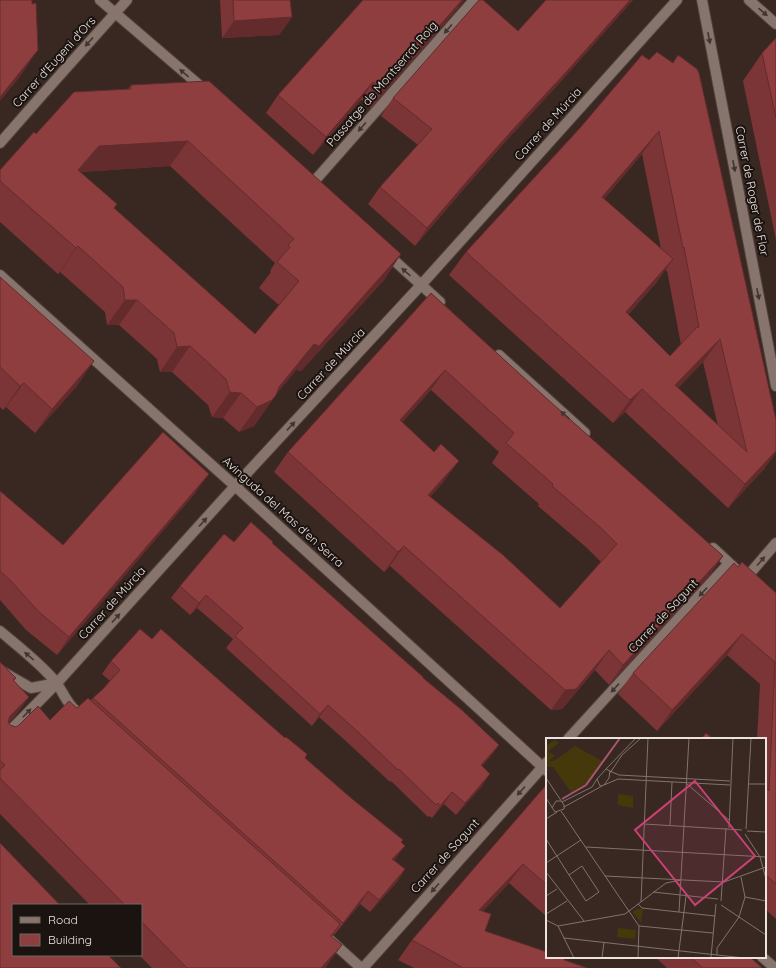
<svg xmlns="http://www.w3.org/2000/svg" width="776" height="968" font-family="Quicksand,sans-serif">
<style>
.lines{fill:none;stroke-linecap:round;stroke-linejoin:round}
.minor-casing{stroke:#50433d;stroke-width:12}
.minor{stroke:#87746c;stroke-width:10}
.wall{fill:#7b3536;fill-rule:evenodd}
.shaded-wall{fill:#642b2c}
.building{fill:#8f3e3f;stroke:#642b2c;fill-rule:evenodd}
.oneway{fill:#403530}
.labels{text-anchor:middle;stroke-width:4;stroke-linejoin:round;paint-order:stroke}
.street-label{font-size:12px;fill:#ede3de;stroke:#1a1310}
.inset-river{fill:none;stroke:#a65673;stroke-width:2}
.inset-road{fill:none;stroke:#80736d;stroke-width:1}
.view{fill:#cb4175;fill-opacity:0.15;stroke:#cb4175;stroke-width:2}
.inset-edge{fill:none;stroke:#ede3de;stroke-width:2}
</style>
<rect width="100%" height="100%" fill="#382821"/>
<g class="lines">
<defs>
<path id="minor" d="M100,0L205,90
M702,0L776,386
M749,0L776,24
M0,143L43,94L127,0
M311,185L474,0
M386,253L440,302
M0,275L235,486L547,771
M499,355L585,433
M713,548L741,574
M746,578L776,543
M0,631C19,647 39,662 55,681C63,691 66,703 76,711
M0,670L10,676L31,688L57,683
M568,739L729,563
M0,741L57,683L235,486L421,285L677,0
M330,940L361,968
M762,957L775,968
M363,968L547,762"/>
</defs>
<use href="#minor" class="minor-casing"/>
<use href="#minor" class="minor"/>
</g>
<path class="wall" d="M220,0H290L292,17L279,35L222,38Z
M546,0H633L555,88L504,143L463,190L415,246L368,204L380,187L418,145L381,116L393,98L518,31Z
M459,7L371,108L361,100L313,155L266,113L278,95Z
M776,38V240L743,81L762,53Z
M642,55L765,468L728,508L625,412L613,423L449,275L466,252L580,128ZM642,154L661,249L604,199ZM666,269V272L667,270L681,345L670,356L628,315L656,283ZM703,362L718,426L678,388Z
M131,85L401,254L384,280L301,371L296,370L277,393L254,426L239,432L223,418L212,417L208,405L172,372H160L157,359L119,325H107L105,312L60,272L58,274L0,222V170L36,134L128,89ZM170,166L275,263L270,271L271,272L259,288L279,305L255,334L114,208L81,173V172Z
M0,277L77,386L35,433L6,407L3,410L0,407Z
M431,293L545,397L723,556L709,576L609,685L595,670L562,709L551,710L390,566L384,572L274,472L288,452ZM431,390L499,452L492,463L539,504L538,506L587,548L601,562L560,608L430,497L444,481L402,422Z
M0,491L63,545L196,492L57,655L26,630L0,600Z
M234,542L272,543L423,678L499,745L490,757L482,766V786L456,815L444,804L432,818L429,816L428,817L391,781L390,782L348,743L319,717L312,726L226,648L233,639L197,608L190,615L171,598L180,586Z
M738,567L776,593V919L765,909V739H757L760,684L727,655L657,731L618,694L633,673Z
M152,639L305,758L351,798L403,840L401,842L396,858L394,860L405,869L397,882L370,912L360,904L334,935L333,934L332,936L327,966L325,968H152L139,955H141V905H90L0,814V662L16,678L14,681L29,697L14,717L9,723L10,725L16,727L50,720L77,708L91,700L93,698L103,689L110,681L102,674L111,661Z
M547,784V917L509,883L483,911L485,931L587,968H414L398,960L412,940Z
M655,957H750L762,968H667Z"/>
<path class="shaded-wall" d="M462,0H464L459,7L371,108L383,90Z
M630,0H633L555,88L504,143L463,190L415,246L427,228L475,172Z
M292,17L279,35L222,38L234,21Z
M38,50L19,78L0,101V97Z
M373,82L361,100L313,155L326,137Z
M659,131L642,154L586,221L602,197Z
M188,141L170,166L81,172L60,196L78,170L99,146Z
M78,246L60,272L58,274L76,248Z
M401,254L384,280L301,371L296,370L270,401L276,395L254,426L239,432L257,407L314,344Z
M673,259L656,283L609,336L626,312Z
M125,300H137L119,325H107Z
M720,339L703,362L661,406L675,385Z
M190,346L172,372H160L177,347Z
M94,361L77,386L35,433L52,409Z
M445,370L431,390L386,441L400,420Z
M24,383L6,407L3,410L20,386Z
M642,389L625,412L613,423L630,400Z
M230,392L241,393L223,418L212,417Z
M776,451V453L765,468L728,508L745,484Z
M459,461L444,481L414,515L428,495Z
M209,474L196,492L57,655L69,637Z
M404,546L390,566L384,572L398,552Z
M723,556L709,576L609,685L623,665Z
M206,595L197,608L190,615L199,603Z
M742,634L727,655L657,731L672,710Z
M609,650L595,670L562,709L551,710L565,690Z
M29,697L14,717L0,732L10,716Z
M328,705L319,717L312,726L320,714Z
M499,745L490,757L472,778L481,765Z
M490,774L482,786L456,815L465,803Z
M452,792L444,804L432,818L440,806Z
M405,846L396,858L384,871L392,859Z
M523,864L509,883L466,929L479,910Z
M405,869L397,882L370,912L379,900Z
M368,891L360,904L334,935L343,923Z
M342,945L325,968H321Z"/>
<path class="building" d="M0,0H32V4L36,3L38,50L0,97Z
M233,0H290L292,17L234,21Z
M363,0H462L383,90L373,82L326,137L278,95Z
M479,0H483L518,31L546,0H630L568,70L516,126L475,172L427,228L380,187L432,129L393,98Z
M776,38V118L762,53Z
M657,52L673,63L678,55L697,69L699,73L776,420V451L745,484L642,389L630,400L466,252L580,128L642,55L649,60ZM659,131L683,248L684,247L699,327L696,328L670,356L626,312L673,259L602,197ZM720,339L747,452L675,385Z
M209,81L401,254L319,346L314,344L279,387L276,395L272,400L257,407L241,393L230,392L226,379L190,346L177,347L174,333L137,300H125L123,287L78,246L76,248L0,181V170L34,132L36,134L74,92L131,89V85ZM188,141L294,239L288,245L290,247L277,262L299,281L255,334L114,208L117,204L78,170L99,146Z
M0,277L94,361L52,409L24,383L20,386L0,367Z
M431,293L545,397L723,556L623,665L609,650L576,689L565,690L404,546L398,552L288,452ZM445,370L514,433L506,443L553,484L552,486L601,528L617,544L560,608L503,555L428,495L459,461L441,444L434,452L400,420Z
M163,432L209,474L69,637L39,612L12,582L0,571V491L63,545Z
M251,522L273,542L272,543L423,677V678L463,711L499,745L481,765L490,774L465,803L452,792L440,806L438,803L436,805L399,769L398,770L357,731L328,705L320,714L235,636L243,628L206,595L199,603L180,586L224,534L234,542Z
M742,562L776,593V884L765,874V787L769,791L775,662L742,634L672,710L633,673L734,563L738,567Z
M140,629L152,639L161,629L285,738L286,737L307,754L305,758L351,798L403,840L401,842L405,846L392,859L405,869L379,900L368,891L343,923L93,698L103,689L120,670L111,661Z
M0,662L16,678L13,680L29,697L10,716L8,722L10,725L16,727L19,725L38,706L50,720L69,701L77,708L88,698L340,924L331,936L342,945L321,968H187L141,921V905H125L0,778V770L5,765L0,761Z
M706,733L713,739H701Z
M547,784V885L523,864L479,910L491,914L485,931L547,952V957H561L565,958L564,960L587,968H463L412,940Z
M0,843L60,905H13V955H108L121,968H0Z
M690,957H750L762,968H703Z"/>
<defs><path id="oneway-solid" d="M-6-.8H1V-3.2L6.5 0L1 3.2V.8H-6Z"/></defs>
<g class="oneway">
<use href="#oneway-solid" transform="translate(763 12) rotate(41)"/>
<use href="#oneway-solid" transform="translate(448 29) rotate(131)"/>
<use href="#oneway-solid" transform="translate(709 38) rotate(79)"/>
<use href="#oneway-solid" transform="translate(89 42) rotate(132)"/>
<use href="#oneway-solid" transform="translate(184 73) rotate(-140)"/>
<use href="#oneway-solid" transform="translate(362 127) rotate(131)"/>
<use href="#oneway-solid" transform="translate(734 166) rotate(79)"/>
<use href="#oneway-solid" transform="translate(406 272) rotate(-138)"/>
<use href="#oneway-solid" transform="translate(758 294) rotate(79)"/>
<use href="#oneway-solid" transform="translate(565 415) rotate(-138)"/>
<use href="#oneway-solid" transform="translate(291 426) rotate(-47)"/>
<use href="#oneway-solid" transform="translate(203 522) rotate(-48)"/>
<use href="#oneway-solid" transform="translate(761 561) rotate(-49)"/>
<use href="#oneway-solid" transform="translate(703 592) rotate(133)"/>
<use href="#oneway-solid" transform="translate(116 618) rotate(-48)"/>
<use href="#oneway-solid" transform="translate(29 656) rotate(-140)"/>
<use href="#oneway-solid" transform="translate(615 688) rotate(133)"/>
<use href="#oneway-solid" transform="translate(27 713) rotate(-46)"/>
<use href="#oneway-solid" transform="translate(521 791) rotate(132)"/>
<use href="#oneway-solid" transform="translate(435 888) rotate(132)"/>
</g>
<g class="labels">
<g class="street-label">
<text transform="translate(54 62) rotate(-48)" y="4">Carrer d'Eugeni d'Ors</text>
<text transform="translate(382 84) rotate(-49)" y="4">Passatge de Montserrat Roig</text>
<text transform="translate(548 124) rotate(-48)" y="4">Carrer de Múrcia</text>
<text transform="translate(752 191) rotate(79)" y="4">Carrer de Roger de Flor</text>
<text transform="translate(331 364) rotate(-47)" y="4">Carrer de Múrcia</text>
<text transform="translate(283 512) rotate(42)" y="4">Avinguda del Mas d'en Serra</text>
<text transform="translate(112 603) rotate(-48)" y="4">Carrer de Múrcia</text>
<text transform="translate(663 616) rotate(-47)" y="4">Carrer de Sagunt</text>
<text transform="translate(445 856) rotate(-48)" y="4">Carrer de Sagunt</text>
</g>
</g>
<g transform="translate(546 738)">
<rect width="220" height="220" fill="#382821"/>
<path d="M9,2L13,5L2,13L9,18L0,25V8ZM29,8L56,23L41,45L25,54L7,29L1,28L2,23H8ZM72,56L87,58V70L72,67ZM91,171H97L95,185L87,174ZM72,190L90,192L89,201L71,199Z" fill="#45390c"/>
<path class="inset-river" d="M16,61L40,47L74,0"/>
<path class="inset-road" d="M60,31L64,33L63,40L58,47L54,48L51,41ZM60,31L90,0M64,33L73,37L184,43M64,35L76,17L95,0M0,40L18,67V71L9,74L0,60M141,46L183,82M202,46H220M58,47L72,41L184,47M16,64L46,49L51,41M18,69L56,48M6,70L10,63H15M15,73L93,188M0,81L11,74M98,86L196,92M124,87L126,44M183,90L187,0M200,91L205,0M201,93L220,94M199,96L214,119L220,141M0,101L23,137M40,109L220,119M0,125L35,102M36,128L53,154L40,163L23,137ZM0,134L38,183M59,138L178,144L220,129M107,154L172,161M0,158L11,151M199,159L220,163M175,163L180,90M95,164L102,0M92,166L96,170L169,178M175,167L220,197M133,174L143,0M0,176L21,163M0,182L12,188M12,188L79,176L120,145L135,142M12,188L28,220M93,188L167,195M18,200L198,220M171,217V210L193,179L199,159L195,139M165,219L170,166M56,220L58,204M92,220L93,188M132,220L140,158"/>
<path class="view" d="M149,43L209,118L149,167L89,92Z"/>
<rect width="220" height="220" class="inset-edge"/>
</g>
<rect x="12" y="904" width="130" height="52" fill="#1a1310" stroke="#6e6662"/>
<rect x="20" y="917" width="20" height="6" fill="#87746c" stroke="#6e6662"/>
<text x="48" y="924" font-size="12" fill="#ede3de">Road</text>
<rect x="20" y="934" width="20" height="12" fill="#8f3e3f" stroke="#6e6662"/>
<text x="48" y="944" font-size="12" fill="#ede3de">Building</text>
</svg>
